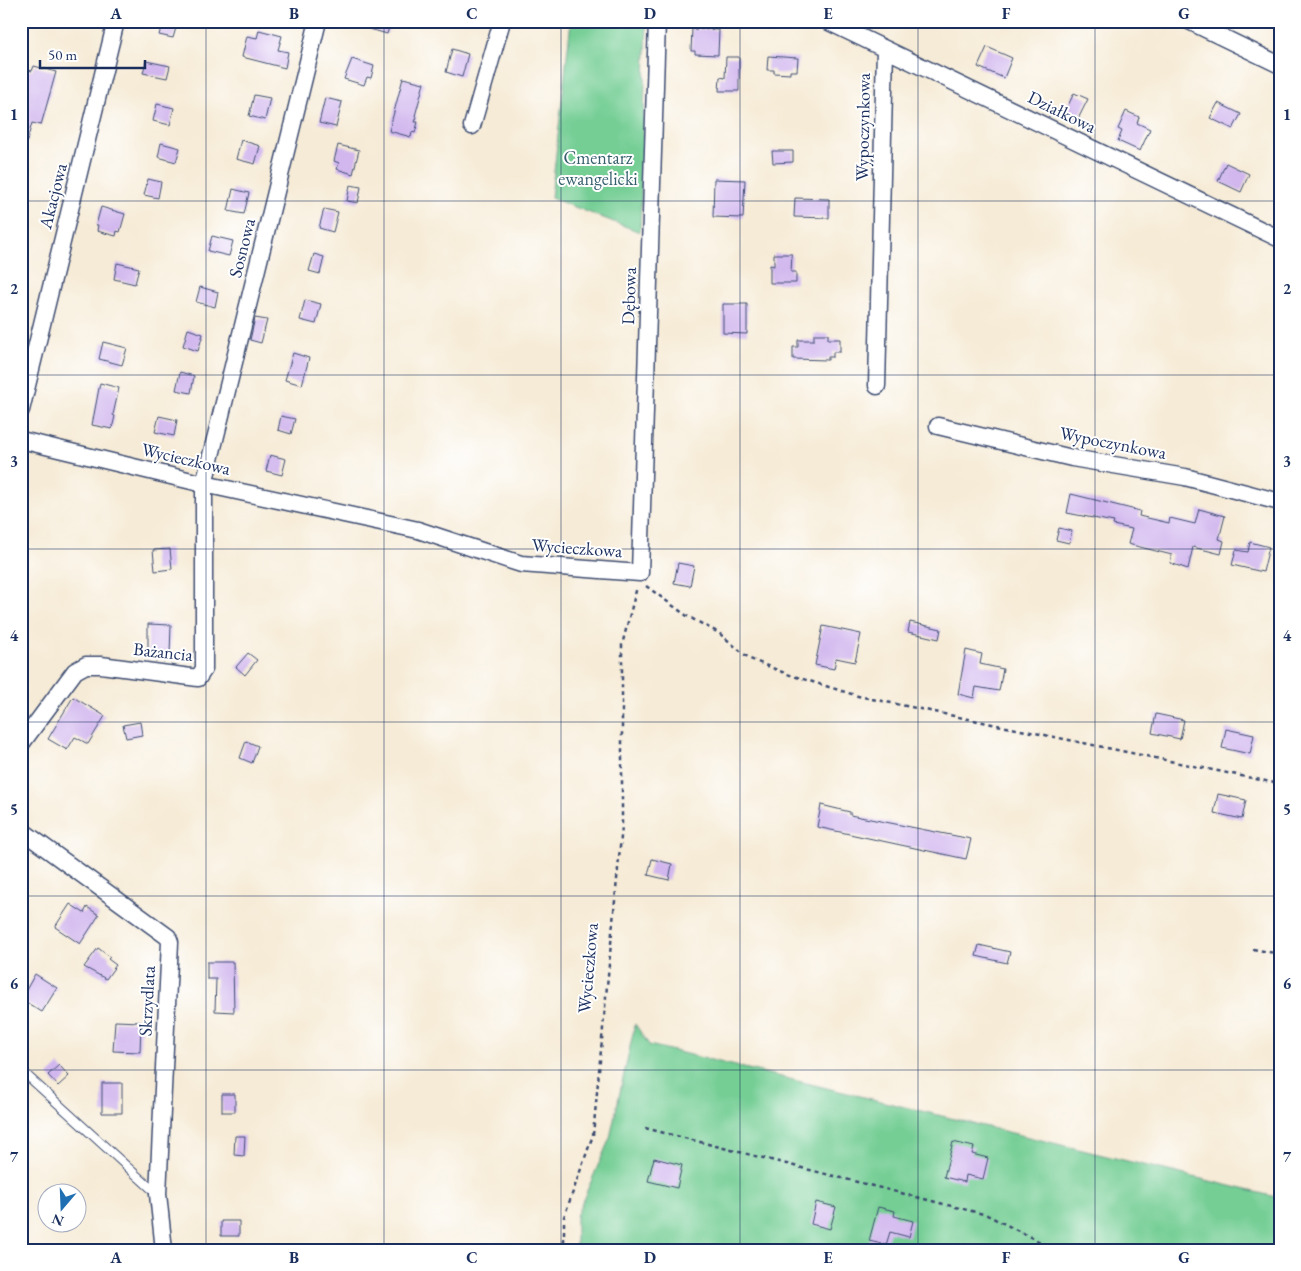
<svg xmlns="http://www.w3.org/2000/svg" width="1301" height="1271" font-family="'EB Garamond',serif">
<style>
.green{fill:#75ce94;stroke:#487e79}
.building{fill:#d1b7ee}
.lines{fill:none;stroke-linecap:round;stroke-linejoin:round}
.service-casing{stroke:#3c4b70;stroke-width:10}
.minor-casing{stroke:#3c4b70;stroke-width:19}
.path{stroke:#3c4b70;stroke-width:2.5;stroke-dasharray:4 4;stroke-linecap:butt}
.service{stroke:#fff;stroke-width:8}
.minor{stroke:#fff;stroke-width:16}
.grid{fill:none;stroke:#1b2f5e;stroke-width:1;stroke-opacity:0.55}
.labels{text-anchor:middle;stroke-width:4;stroke-linejoin:round;paint-order:stroke}
.street-label{font-size:18px;fill:#1b2f5e;stroke:#fff}
.park-label{font-size:18px;fill:#365f6e;stroke:#fff}
.neatline{fill:none;stroke:#1b2f5e;stroke-width:2}
.grid-label{font-size:16px;text-anchor:middle;font-weight:bold;fill:#1b2f5e}
</style>
<rect width="100%" height="100%" fill="#fff"/>
<filter id="ink" filterUnits="userSpaceOnUse"><feTurbulence type="fractalNoise" baseFrequency=".02" numOctaves="2"/><feDisplacementMap in="SourceGraphic" scale="10" xChannelSelector="R" yChannelSelector="G"/><feConvolveMatrix kernelMatrix="1 2 1 2 8 2 1 2 1" color-interpolation-filters="sRGB"/></filter>
<filter id="wash" filterUnits="userSpaceOnUse"><feTurbulence type="fractalNoise" baseFrequency=".0096" numOctaves="4" result="noise"/><feDisplacementMap in="SourceGraphic" scale="20" xChannelSelector="R" yChannelSelector="G"/><feGaussianBlur stdDeviation="1.12" result="paint"/><feColorMatrix in="noise" values="0 0 0 0 0 0 0 0 0 0 0 0 0 0 0 0 0 1.4 0 .05"/><feComposite in="paint" operator="in"/></filter>
<g filter="url(#wash)">
<rect width="100%" height="100%" fill="#f6ebd6"/>
<path class="green" d="M571,21H647L640,232L551,198Z
M635,1024L649,1045L1280,1198V1250H576V1216L610,1138Z"/>
<g id="blocks">
<path class="building" d="M163,21H178L173,38L159,35Z
M354,21H391L387,34L353,24Z
M692,29L719,30L718,55L695,54V51H691Z
M259,30L282,36L278,50L288,52L285,68L242,57L247,36L257,38Z
M987,47L1012,58L1004,78L978,67Z
M452,49L468,54L462,77L446,72Z
M768,56L798,58L797,71H790V74L774,73V70H767Z
M726,57H739V91H719L720,77L725,78Z
M352,59L374,66L371,78L367,77L364,85L344,79Z
M146,61L170,66L167,78L143,73Z
M34,66L56,72L41,125L32,123L25,148H21V102L28,70L32,71Z
M403,78L424,83L415,116L417,117L415,122H418L415,133L412,132L411,137L389,131Z
M1074,93L1088,99L1077,121L1064,114Z
M254,95L270,98L265,120L249,116Z
M325,98L342,102L336,127L319,123Z
M1218,103L1241,114L1233,129L1210,118Z
M157,104L174,108L170,125L153,121Z
M1126,111L1139,117L1137,123L1150,129L1140,151L1118,141L1122,131L1118,129Z
M241,140L260,146L255,164L236,159Z
M161,143L180,148L176,162L158,157Z
M338,145L359,150L353,174L337,169L339,163L334,161Z
M772,151H793V162L773,163Z
M1226,163L1249,174L1241,192L1218,181Z
M148,179L161,182L158,198L144,195Z
M714,179L745,180L743,218L713,217Z
M350,185L361,187L358,203L347,201Z
M233,189L249,193L244,214L228,211Z
M795,198L829,199V218L794,217Z
M101,207L125,214L120,232L117,231L116,236L97,231L98,225H96Z
M324,209L338,212L333,232L319,228Z
M212,236L233,241L229,256L208,251Z
M314,254L324,257L320,274L309,271Z
M774,254H792L791,272H796V283H770V265L774,266Z
M117,263L139,268L135,284L114,279Z
M200,287L218,292L215,307L196,302Z
M305,300L321,304L316,324L300,320Z
M723,304H747V334L723,333Z
M255,318L267,320L261,343L250,340Z
M188,329L203,334L198,351L183,346Z
M814,334H828V339H840V352H833V357H828V360L793,359V347H798V340H814Z
M103,342L127,348L122,365L99,359Z
M293,353L309,358L302,385L285,380Z
M180,372L194,376L191,393L176,390Z
M100,383L119,388L113,415L115,416L112,429L92,425Z
M159,416L177,420L174,436L155,432Z
M281,416L295,419L291,434L278,430Z
M270,455L286,459L282,475L266,471Z
M1071,494L1140,511L1139,516L1169,523L1170,518L1195,524L1199,509L1225,516L1219,539L1224,541L1221,554L1193,547L1188,569L1170,563L1172,555L1128,544L1132,529L1113,525L1114,522L1067,513Z
M1059,528L1072,531L1069,543L1056,540Z
M1250,542L1269,547L1263,572L1232,565L1236,550L1248,552Z
M170,549L172,569L155,571L153,550Z
M678,563L694,566L690,586L674,583Z
M910,622L941,629L939,639L908,632Z
M148,624L171,625L170,654L148,653Z
M823,626L861,634L855,662L836,658L834,669L815,665Z
M966,650L982,654L980,664L1003,669L999,691L976,687L974,698L958,694Z
M248,653L257,660L245,675L236,667Z
M73,697L105,716L88,744L75,737L67,750L48,739Z
M1156,714L1184,720L1180,739L1152,733Z
M140,722L142,735L126,738L123,725Z
M1226,729L1254,735L1250,754L1222,748Z
M246,741L258,746L252,763L240,758Z
M1218,794L1246,800L1242,819L1214,813Z
M821,805L850,812V815L971,839L966,859L817,827Z
M652,859L672,864L669,880L648,875Z
M70,904L84,913L87,907L99,915L80,944L55,927Z
M979,945L1010,952L1007,963L976,956Z
M98,948L110,957L108,959L116,965L106,979L84,967Z
M207,962H233L234,1012L215,1011L216,979H207Z
M35,974L57,988L42,1012L21,999Z
M115,1021L141,1022L140,1052L113,1051Z
M59,1065L69,1076L58,1086L48,1075Z
M102,1083H122V1113H102Z
M222,1094H235V1112H222Z
M235,1136H245L244,1156L234,1155Z
M953,1142L974,1147L972,1154L988,1158L983,1179L966,1175L965,1182L944,1177Z
M654,1158L682,1165L677,1188L648,1181Z
M816,1202L836,1207L830,1229L811,1224Z
M878,1207L895,1211L894,1216L913,1221L909,1237L890,1232L886,1245L869,1241Z
M221,1221H239V1236H221Z"/>
</g>
</g>
<g filter="url(#ink)">
<use href="#blocks" fill-opacity="0" stroke="#3c4b70" stroke-width="1"/>
<g class="lines">
<defs>
<path id="service" d="M21,1070L156,1193"/>
<path id="minor" d="M827,21L1280,239
M1189,21L1280,65
M472,126L502,21
M877,386L885,49
M21,410L116,21
M938,426L1072,458L1185,477L1280,502
M21,440L204,484L418,530L521,564L640,573L657,21
M21,744L75,671L86,665H101L198,678L204,669V484L318,21
M21,830L168,937L170,942L158,1194L164,1250"/>
</defs>
<use href="#service" class="service-casing"/>
<use href="#minor" class="minor-casing"/>
<path class="path" d="M646,586L687,616L719,633L750,659L787,674L858,696L1280,784
M1253,949L1280,954
M645,1128L987,1215L1056,1250
M564,1250V1217L593,1135L622,826V645L637,587"/>
<use href="#service" class="service"/>
<use href="#minor" class="minor"/>
</g>
</g>
<path class="grid" d="M206,21V1250M384,21V1250M561,21V1250M740,21V1250M918,21V1250M1095,21V1250M21,201H1280M21,375H1280M21,549H1280M21,722H1280M21,896H1280M21,1070H1280"/>
<g class="labels">
<g class="street-label">
<text transform="translate(1062 112) rotate(26)" y="6">Działkowa</text>
<text transform="translate(863 127) rotate(-89)" y="6">Wypoczynkowa</text>
<text transform="translate(53 196) rotate(-76)" y="6">Akacjowa</text>
<text transform="translate(242 248) rotate(-76)" y="6">Sosnowa</text>
<text transform="translate(629 296) rotate(-88)" y="6">Dębowa</text>
<text transform="translate(1113 443) rotate(11)" y="6">Wypoczynkowa</text>
<text transform="translate(186 459) rotate(13)" y="6">Wycieczkowa</text>
<text transform="translate(577 548) rotate(4)" y="6">Wycieczkowa</text>
<text transform="translate(163 652) rotate(6)" y="6">Bażancia</text>
<text transform="translate(588 968) rotate(-85)" y="6">Wycieczkowa</text>
<text transform="translate(147 1001) rotate(-87)" y="6">Skrzydlata</text>
</g>
<g class="park-label">
<text x="598" y="164">Cmentarz<tspan x="598" dy="21">ewangelicki</tspan></text>
</g>
</g>
<rect width="1301" height="1271" fill="none" stroke="#fff" stroke-width="55"/>
<g transform="translate(62 1208) rotate(199)"><circle r="24" fill="#ffffff" stroke="#a4acbf"/>
<path d="M0-4L9 19L0 12L-9 19Z" fill="#1f6fb2"/>
<text y="-8" font-size="14" font-weight="bold" text-anchor="middle" fill="#1b2f5e">N</text>
</g>
<path d="M40 60v8h105v-8" fill="none" stroke="#1b2f5e" stroke-width="2.5"/>
<text x="48" y="60" font-size="15" fill="#1b2f5e" stroke="#ffffff" stroke-width="4" paint-order="stroke">50 m</text>
<rect x="28" y="28" width="1246" height="1216" class="neatline"/>
<g class="grid-label">
<text x="116" y="19">A</text>
<text x="294" y="19">B</text>
<text x="472" y="19">C</text>
<text x="650" y="19">D</text>
<text x="828" y="19">E</text>
<text x="1006" y="19">F</text>
<text x="1184" y="19">G</text>
<text x="14" y="120">1</text>
<text x="1287" y="120">1</text>
<text x="14" y="294">2</text>
<text x="1287" y="294">2</text>
<text x="14" y="467">3</text>
<text x="1287" y="467">3</text>
<text x="14" y="641">4</text>
<text x="1287" y="641">4</text>
<text x="14" y="815">5</text>
<text x="1287" y="815">5</text>
<text x="14" y="989">6</text>
<text x="1287" y="989">6</text>
<text x="14" y="1162">7</text>
<text x="1287" y="1162">7</text>
<text x="116" y="1263">A</text>
<text x="294" y="1263">B</text>
<text x="472" y="1263">C</text>
<text x="650" y="1263">D</text>
<text x="828" y="1263">E</text>
<text x="1006" y="1263">F</text>
<text x="1184" y="1263">G</text>
</g>
</svg>
